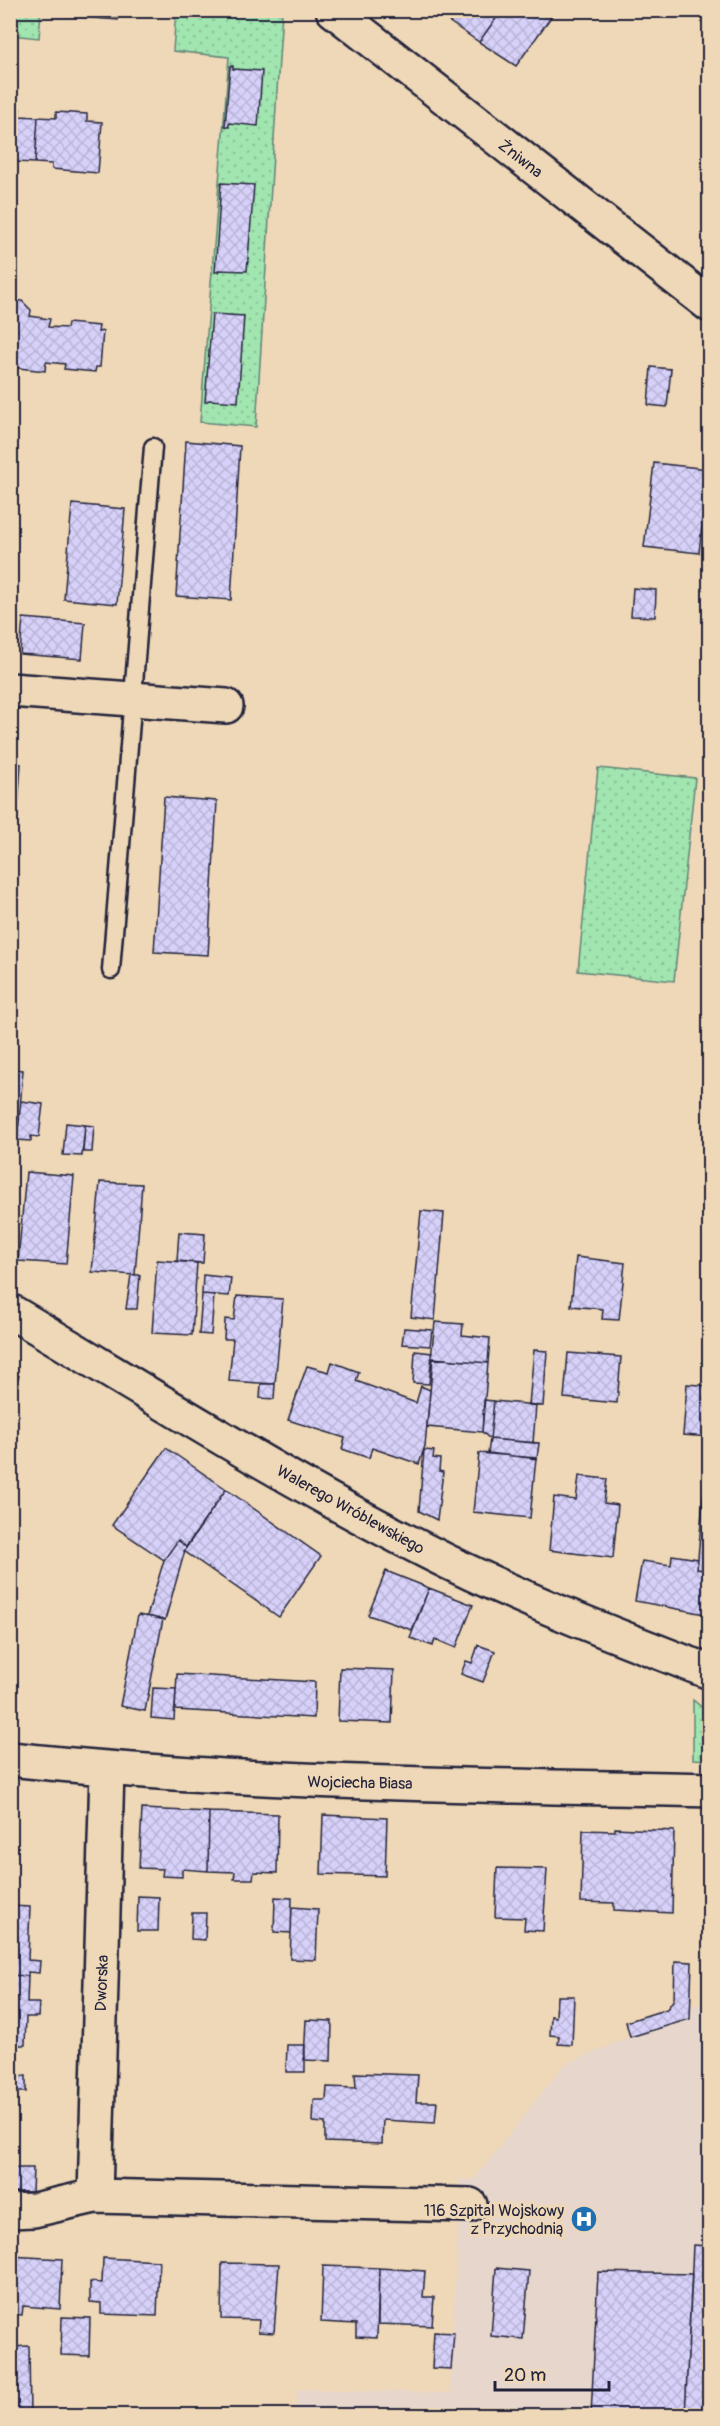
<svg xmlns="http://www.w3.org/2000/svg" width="720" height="2426" font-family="Pangolin,sans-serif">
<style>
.built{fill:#e7d6cb}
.grass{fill:url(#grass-dots);stroke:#628476;stroke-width:1.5}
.building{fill:url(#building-cross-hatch);stroke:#22223b;stroke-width:1.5}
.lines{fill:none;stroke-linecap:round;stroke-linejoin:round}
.service-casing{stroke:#22223b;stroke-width:21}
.minor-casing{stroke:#22223b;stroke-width:38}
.service{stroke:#eed8b7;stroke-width:16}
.minor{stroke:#eed8b7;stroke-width:33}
.labels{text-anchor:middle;stroke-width:6;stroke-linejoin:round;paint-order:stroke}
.street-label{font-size:16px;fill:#22223b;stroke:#eed8b7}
.poi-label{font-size:16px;fill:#22223b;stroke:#eed8b7;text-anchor:end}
</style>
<defs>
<pattern id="grass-dots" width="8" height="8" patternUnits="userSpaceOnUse" patternTransform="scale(1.5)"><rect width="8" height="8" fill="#a1e5b0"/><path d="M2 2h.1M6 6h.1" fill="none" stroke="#8ac498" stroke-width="1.8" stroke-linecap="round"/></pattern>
<pattern id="building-cross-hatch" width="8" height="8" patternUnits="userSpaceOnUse" patternTransform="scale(1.5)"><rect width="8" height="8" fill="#d7d1f9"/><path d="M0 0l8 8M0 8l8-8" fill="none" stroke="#b8b3d6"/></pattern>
</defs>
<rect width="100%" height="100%" fill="#eed8b7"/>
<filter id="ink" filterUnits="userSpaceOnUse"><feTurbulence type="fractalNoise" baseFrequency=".0167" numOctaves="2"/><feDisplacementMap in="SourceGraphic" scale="12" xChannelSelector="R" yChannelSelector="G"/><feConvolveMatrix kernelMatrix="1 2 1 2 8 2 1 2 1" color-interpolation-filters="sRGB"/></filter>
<g filter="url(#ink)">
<path class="built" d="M691,2004L709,2007V2415L296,2416L297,2389L450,2393L460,2179L473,2180L564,2065L630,2037L690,2020Z"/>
<path class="grass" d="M10,11H41L39,38L11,35Z
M176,11H282L256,427L200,422L229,57L173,51Z
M598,768L695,778L674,981L578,971Z
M693,1700L709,1713V1760L693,1759Z"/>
<path class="building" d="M55,10H122L118,14V20L55,15Z
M445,10H502L479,42L441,16Z
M502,10H556L516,66L479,42Z
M230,66H233V69L262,71L258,126L229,123V127L225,126Z
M10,108L20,109L19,116L38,117L35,163L16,162V167L10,166Z
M56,112L87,114V121L102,122L98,173L52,169V164L35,163L38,117L56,118Z
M221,183L254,185L247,271L218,270L219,272H215Z
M10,300L22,301L31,310L30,316L50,319L48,327L67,328L68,323L99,326L98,332L103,331L100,367H96L95,372L64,369L65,364L46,362L45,371L10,367Z
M212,314L244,316L238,402L209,400L205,402Z
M651,367L671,369L667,407L648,405Z
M186,441L240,446L231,600L176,596Z
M654,463L708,469L699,553L644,547Z
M72,504L125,509L117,604L64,599Z
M633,588L656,590L655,617L631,616Z
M23,618L85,623L82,659L20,654Z
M10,763L21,764L17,823L10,822Z
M164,797L217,801L208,955L154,952Z
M10,1069L23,1070L19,1122L10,1121Z
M21,1101L43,1104L39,1137L31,1136V1141L16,1140Z
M10,1121L19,1122L14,1157H10Z
M66,1123L85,1125L82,1156L63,1155Z
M85,1125L94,1126L92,1152H83Z
M10,1157H14L10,1178Z
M26,1172L74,1176L66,1264L18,1261Z
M100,1182L142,1184L135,1275L92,1272Z
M421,1211L444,1213L435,1320L411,1317Z
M179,1232L205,1234L203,1263L177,1261Z
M576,1257L625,1263L619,1320L602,1319L603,1309L571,1306Z
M157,1260L197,1263L192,1335L152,1333Z
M131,1275H140L137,1309H126Z
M203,1275L231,1278L229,1296L202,1294Z
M202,1294L214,1295L211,1335L199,1334Z
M237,1296L283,1299L275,1384L229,1381L233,1339H224L225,1319L234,1320Z
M435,1322L463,1324L462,1335L490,1338L488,1363L431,1358Z
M404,1328L432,1330L430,1346L402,1344Z
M534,1350L547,1351L543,1406L529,1405Z
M415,1351L432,1353L429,1384L413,1383Z
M568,1353L621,1357L617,1403L564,1398Z
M433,1358L488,1363L482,1432L427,1427Z
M332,1362L359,1372L356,1381L416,1403L421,1386L430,1390L425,1446L419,1464L372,1448L369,1458L342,1449L345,1438L288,1420L307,1366L329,1372Z
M10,1371L19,1376L10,1393Z
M261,1384H275L274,1399L260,1398Z
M687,1384L710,1386V1437L683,1435Z
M484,1400L494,1401L490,1439L482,1432Z
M494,1401L536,1405L533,1443L490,1439Z
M490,1439L539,1443L537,1459L488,1453Z
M166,1448L226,1489L186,1547L178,1540L164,1560L112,1525Z
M424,1450L434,1451L433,1458L440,1459L439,1471L443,1472L437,1520L419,1511Z
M479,1453L536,1458L530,1518L473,1512Z
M579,1476L607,1479L604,1503L618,1505L613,1558L549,1550L554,1497L576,1500Z
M705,1477H710V1571L697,1569Z
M226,1489L321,1556L279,1617L184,1551Z
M178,1540L186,1547L165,1620L147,1616L164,1560Z
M672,1555L698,1559L697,1569L710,1571V1615L635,1601L642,1561L671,1565Z
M386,1571L429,1588L412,1630L368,1615Z
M429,1588L473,1605L456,1648L435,1639L433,1646L410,1638Z
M138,1615L163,1619L145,1711L120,1706Z
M478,1645L495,1651L483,1682L461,1674L466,1661L472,1663Z
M340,1668L394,1670L392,1723L338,1721Z
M177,1674L315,1682L314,1718L175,1710Z
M153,1688L176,1689L174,1720L151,1718Z
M142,1809L209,1812L208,1871L182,1869V1877L162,1876L163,1869L139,1868Z
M209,1812L278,1814L277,1873L254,1872L253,1879H234L235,1872L208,1871Z
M323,1815L387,1818L385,1876L321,1874Z
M615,1828L674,1831L672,1913L614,1910V1903L581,1902L583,1830L615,1831Z
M497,1868L547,1869L543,1931L524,1930L525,1918L495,1917Z
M138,1896L159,1897L158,1931H137Z
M275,1897L292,1898L291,1933L274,1932Z
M10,1906L30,1907L28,1960L40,1961L39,1973L28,1972V1976L10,1975Z
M292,1907L318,1909L316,1960L290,1959Z
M192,1913H206L205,1940L191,1939Z
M675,1961L692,1962L690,2019L630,2037L626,2022L667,2009L674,1999Z
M10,1975L28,1976L27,2003H39L38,2017H26L25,2045H10Z
M557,1996H574L572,2045L558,2044L559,2036L550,2035L551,2016L556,2017Z
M306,2020L332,2021L331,2061L304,2060Z
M287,2045H305V2072H286Z
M10,2061H16V2076H26V2092H15L14,2129H10Z
M355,2073L418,2075L416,2102H437L435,2123L383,2120L382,2144L325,2142V2123L313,2122L314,2100H326L327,2087L356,2088Z
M10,2129H14L13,2168H33L32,2192H13L12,2198Z
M693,2245L710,2246V2416H685Z
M10,2256L62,2259L60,2309L23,2306L22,2315L10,2314Z
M103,2258L159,2261L157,2316L101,2314V2303L90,2302V2282L102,2283Z
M222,2263L279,2264L274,2333L258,2332L259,2320L221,2319Z
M323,2266L379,2268L377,2338L356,2337V2324L321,2322Z
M379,2268L425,2271L423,2297H434L432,2326L378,2324Z
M496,2268L529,2271L523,2339L491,2336Z
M598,2272L692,2274L685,2416H591Z
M62,2317L90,2318L89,2356L61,2355Z
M434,2332L454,2333L451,2369L432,2368Z
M29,2346L30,2416H10V2347Z"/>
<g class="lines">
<defs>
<path id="service" d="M111,970L153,447"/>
<path id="minor" d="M333,10L710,305
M10,690L226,706
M10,1311C148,1393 284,1479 426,1551C518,1598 614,1635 710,1672
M10,1759C243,1784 476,1785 710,1790
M95,2196L107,1770
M10,2211L34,2210L95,2196L470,2205"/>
</defs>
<use href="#service" class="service-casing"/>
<use href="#minor" class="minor-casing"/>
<use href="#service" class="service"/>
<use href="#minor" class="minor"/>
</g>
</g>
<defs>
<symbol id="hospital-disc" viewBox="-11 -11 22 22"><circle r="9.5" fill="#1f6fb2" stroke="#eed8b7"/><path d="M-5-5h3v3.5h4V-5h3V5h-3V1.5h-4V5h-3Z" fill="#fff"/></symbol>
</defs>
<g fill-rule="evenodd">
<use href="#hospital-disc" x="569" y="2204" width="30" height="30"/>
</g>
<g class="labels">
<g class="street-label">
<text transform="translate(521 158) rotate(38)" y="6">Żniwna</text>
<text transform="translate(351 1509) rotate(29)" y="6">Walerego Wróblewskiego</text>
<text transform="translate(360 1782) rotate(1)" y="6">Wojciecha Biasa</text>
<text transform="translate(101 1983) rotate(-88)" y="6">Dworska</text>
</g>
<g class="poi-label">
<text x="564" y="2216">116 Szpital Wojskowy<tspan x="564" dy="18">z Przychodnią</tspan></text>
</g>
</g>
<rect width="720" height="2426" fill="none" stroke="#eed8b7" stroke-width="36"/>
<rect x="18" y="18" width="684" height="2390" fill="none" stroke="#22223b" stroke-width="2" filter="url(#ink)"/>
<path d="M495 2381v9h114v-9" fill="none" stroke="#22223b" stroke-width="3"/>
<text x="504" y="2381" font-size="18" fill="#22223b" stroke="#eed8b7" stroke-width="4.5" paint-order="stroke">20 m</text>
</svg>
